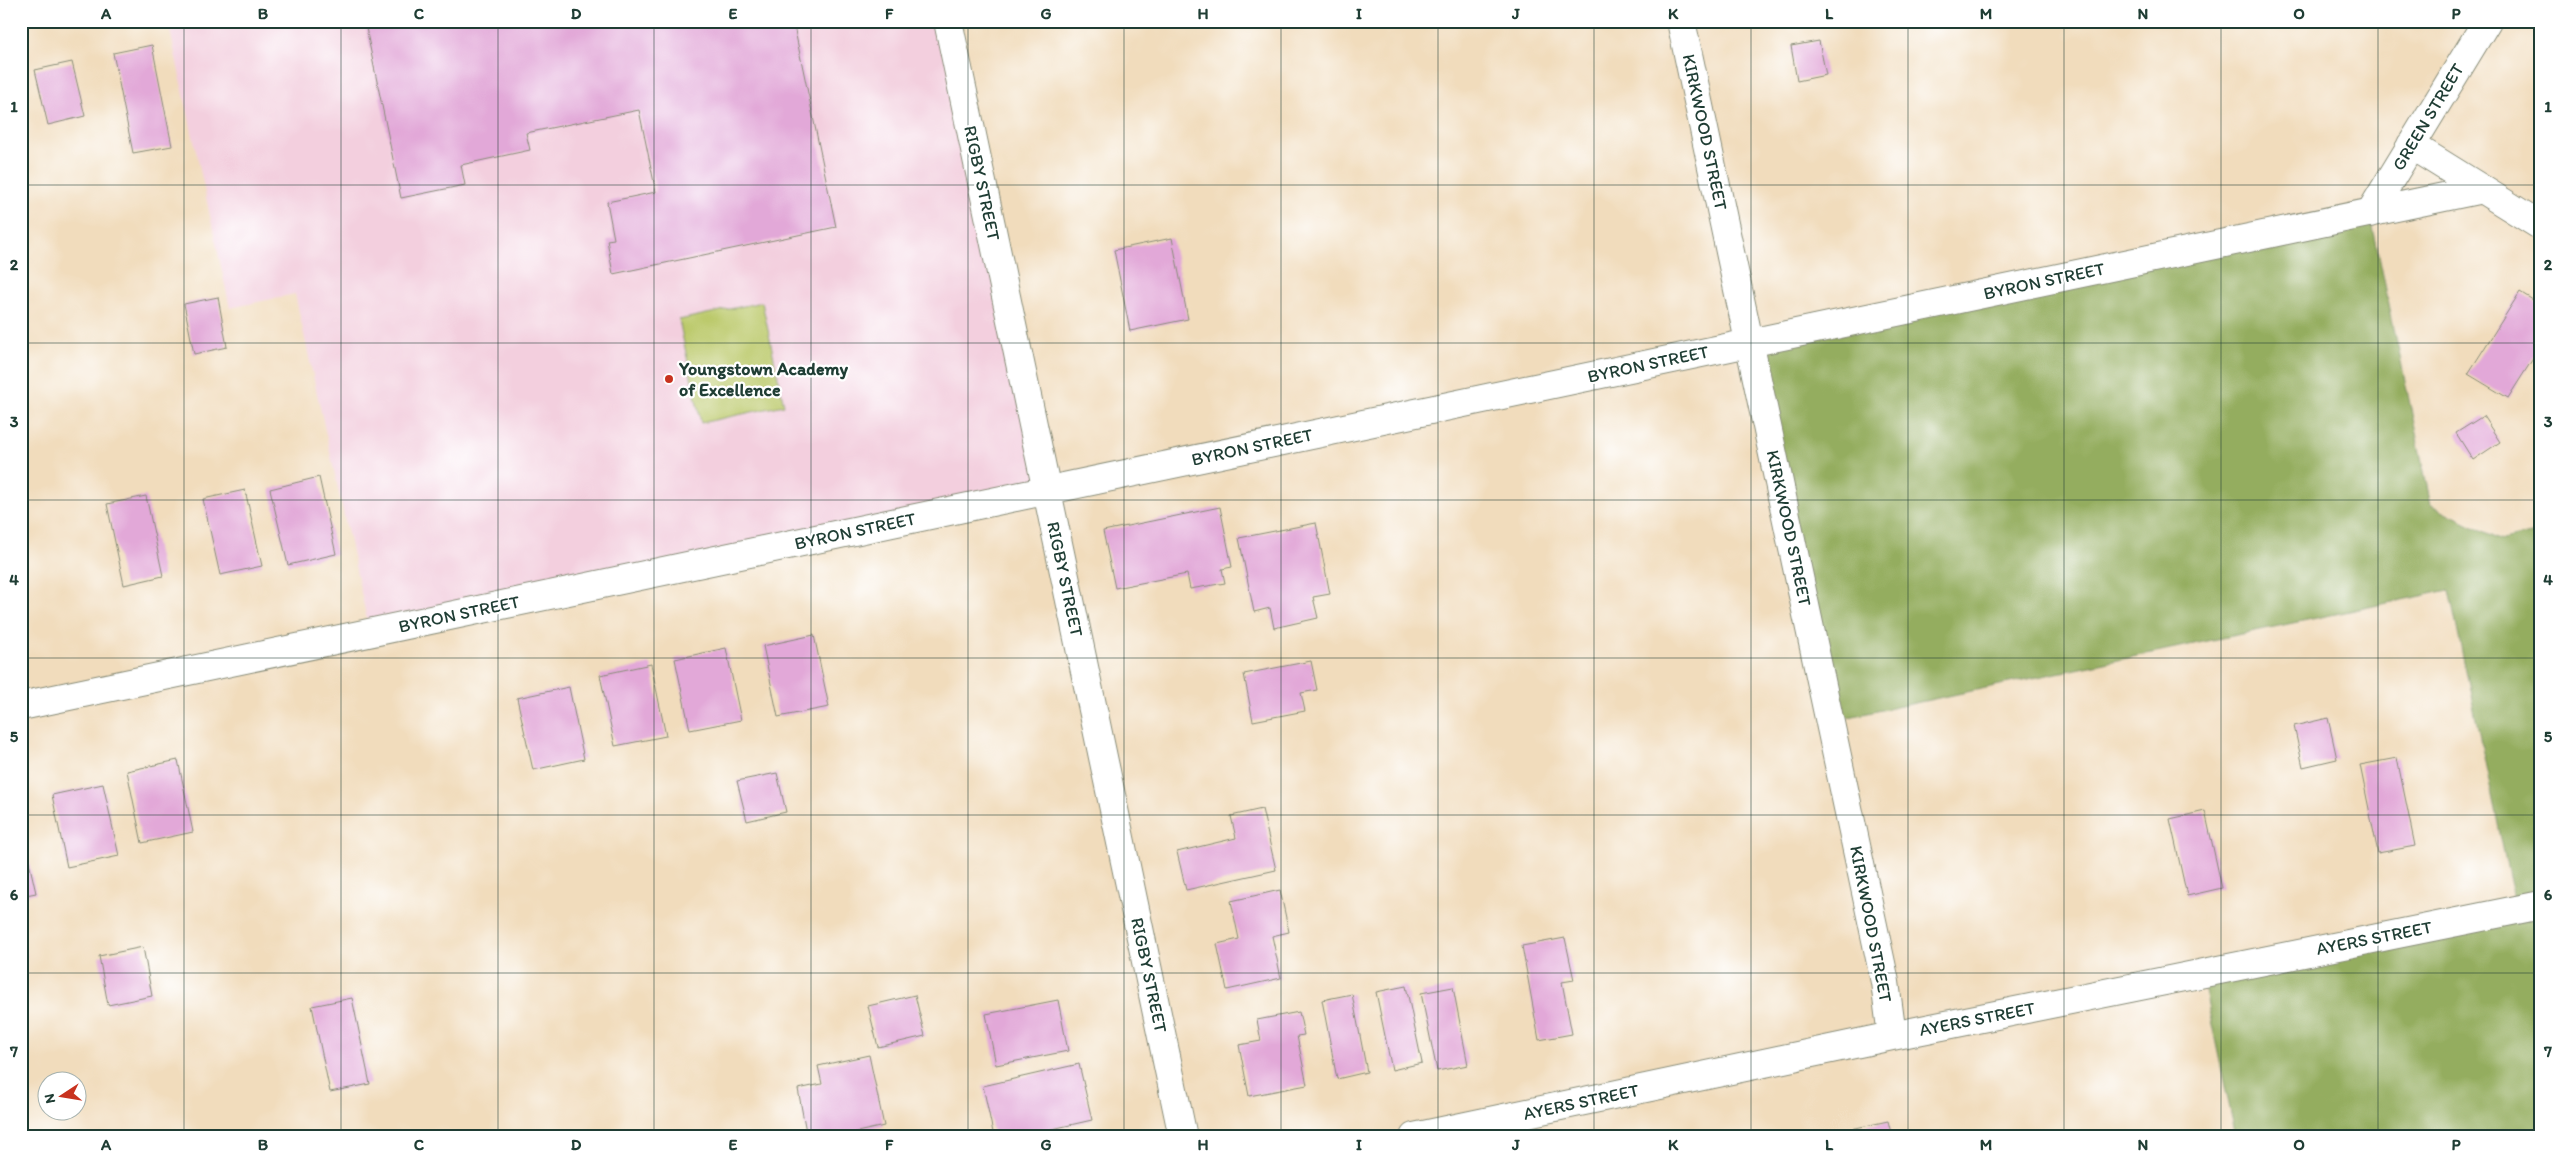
<svg xmlns="http://www.w3.org/2000/svg" width="2562" height="1158" font-family="Itim,sans-serif">
<style>
.built{fill:#f3cfde}
.green{fill:#bbc96b;stroke:#6d8350}
.forest{fill:#94ad5f;stroke:#5a754a}
.building{fill:#e2a8d8}
.lines{fill:none;stroke-linecap:round;stroke-linejoin:round}
.minor-casing{stroke:#888c78;stroke-width:30}
.minor{stroke:#fff;stroke-width:28}
.grid{fill:none;stroke:#1f3d34;stroke-width:1;stroke-opacity:0.55}
.poi-dot{fill:#c8321e;stroke:#fff;stroke-width:2}
.labels{text-anchor:middle;stroke-width:4.5;stroke-linejoin:round;paint-order:stroke}
.street-label{font-size:18px;fill:#1f3d34;stroke:#fff}
.poi-label{font-size:18px;font-weight:bold;fill:#1f3d34;stroke:#fff;text-anchor:start}
.neatline{fill:none;stroke:#1f3d34;stroke-width:2}
.grid-label{font-size:16px;text-anchor:middle;font-weight:bold;fill:#1f3d34}
</style>
<rect width="100%" height="100%" fill="#fff"/>
<filter id="ink" filterUnits="userSpaceOnUse"><feTurbulence type="fractalNoise" baseFrequency=".02" numOctaves="2"/><feDisplacementMap in="SourceGraphic" scale="10" xChannelSelector="R" yChannelSelector="G"/><feConvolveMatrix kernelMatrix="1 2 1 2 8 2 1 2 1" color-interpolation-filters="sRGB"/></filter>
<filter id="wash" filterUnits="userSpaceOnUse"><feTurbulence type="fractalNoise" baseFrequency=".0096" numOctaves="4" result="noise"/><feDisplacementMap in="SourceGraphic" scale="20" xChannelSelector="R" yChannelSelector="G"/><feGaussianBlur stdDeviation="1.12" result="paint"/><feColorMatrix in="noise" values="0 0 0 0 0 0 0 0 0 0 0 0 0 0 0 0 0 1.4 0 .05"/><feComposite in="paint" operator="in"/></filter>
<g filter="url(#wash)">
<rect width="100%" height="100%" fill="#f1dcbc"/>
<path class="built" d="M168,21H948L1047,491L370,633L295,294L230,308Z"/>
<path class="green" d="M762,302L784,405L701,423L679,320Z"/>
<path class="forest" d="M2370,213L2431,505L2502,540L2541,532V1137H2236L2201,973L2516,910L2449,590L1830,721L1750,343Z"/>
<g id="blocks">
<path class="building" d="M373,21H793L836,227L613,274L607,240L614,239L607,202L656,192L639,110L526,133L530,150L461,165L465,185L401,198L365,23Z
M1819,41L1826,75L1797,81L1791,46Z
M152,45L172,146L133,153L113,53Z
M72,62L85,116L48,125L35,70Z
M1172,238L1188,319L1130,331L1114,250Z
M2520,292L2541,305V346L2508,398L2468,374Z
M218,297L227,347L194,354L184,304Z
M2483,416L2500,442L2473,460L2456,433Z
M319,477L336,554L288,565L270,489Z
M245,490L262,566L220,575L203,499Z
M146,496L163,576L124,585L107,504Z
M1220,507L1232,567L1222,569L1225,583L1190,589L1187,574L1115,588L1103,531Z
M1316,523L1330,594L1313,597L1318,618L1274,628L1270,608L1254,612L1239,538Z
M814,635L829,707L778,717L763,646Z
M726,648L741,720L690,730L675,659Z
M1311,661L1317,690L1301,693L1305,711L1253,721L1244,674Z
M651,664L666,736L615,746L600,675Z
M569,687L584,759L533,770L517,698Z
M2328,718L2337,759L2303,767L2294,726Z
M2397,758L2415,846L2378,853L2360,765Z
M178,760L193,832L142,843L127,771Z
M777,773L786,812L747,821L737,781Z
M103,784L119,856L67,867L52,795Z
M1262,809L1276,870L1186,890L1177,852L1236,838L1231,816Z
M2205,811L2222,888L2187,896L2170,819Z
M21,827L36,893L21,896Z
M1280,890L1289,932L1272,936L1281,978L1227,990L1217,944L1239,939L1231,901Z
M21,928L27,957L21,958Z
M1565,938L1574,980L1562,982L1572,1034L1539,1040L1522,946Z
M143,947L152,996L108,1005L99,956Z
M1406,986L1422,1063L1392,1070L1376,992Z
M1453,987L1468,1065L1437,1071L1421,993Z
M1352,994L1367,1072L1337,1079L1322,1000Z
M915,995L925,1036L878,1047L868,1006Z
M352,998L370,1084L330,1092L312,1006Z
M1058,1000L1068,1051L996,1065L986,1014Z
M1299,1012L1304,1035L1297,1036L1307,1085L1249,1096L1239,1045L1261,1041L1257,1020Z
M869,1055L884,1126L835,1137H807L798,1089L822,1084L818,1066Z
M1079,1064L1092,1120L1017,1137H994L983,1086Z
M1888,1121L1892,1137H1834L1833,1133Z"/>
</g>
</g>
<g filter="url(#ink)">
<use href="#blocks" fill-opacity="0" stroke="#888c78" stroke-width="1"/>
<g class="lines">
<defs>
<path id="minor" d="M948,21L1183,1137
M1681,21L1885,982L1892,1036
M2411,145L2541,226
M2370,213L2487,21
M21,706L2482,189
M1414,1137L1892,1036L2541,905"/>
</defs>
<use href="#minor" class="minor-casing"/>
<use href="#minor" class="minor"/>
</g>
</g>
<path class="grid" d="M184,21V1137M341,21V1137M498,21V1137M654,21V1137M811,21V1137M968,21V1137M1124,21V1137M1281,21V1137M1438,21V1137M1594,21V1137M1751,21V1137M1908,21V1137M2064,21V1137M2221,21V1137M2378,21V1137M21,185H2541M21,343H2541M21,500H2541M21,658H2541M21,815H2541M21,973H2541"/>
<circle class="poi-dot" cx="669" cy="379" r="5"/>
<g class="labels">
<g class="street-label">
<text transform="translate(2428 117) rotate(-59)" y="6">GREEN STREET</text>
<text transform="translate(1705 132) rotate(78)" y="6">KIRKWOOD STREET</text>
<text transform="translate(982 183) rotate(78)" y="6">RIGBY STREET</text>
<text transform="translate(2044 281) rotate(-12)" y="6">BYRON STREET</text>
<text transform="translate(1648 364) rotate(-12)" y="6">BYRON STREET</text>
<text transform="translate(1252 447) rotate(-12)" y="6">BYRON STREET</text>
<text transform="translate(1789 528) rotate(78)" y="6">KIRKWOOD STREET</text>
<text transform="translate(855 531) rotate(-12)" y="6">BYRON STREET</text>
<text transform="translate(1065 579) rotate(78)" y="6">RIGBY STREET</text>
<text transform="translate(459 614) rotate(-12)" y="6">BYRON STREET</text>
<text transform="translate(1871 924) rotate(79)" y="6">KIRKWOOD STREET</text>
<text transform="translate(2374 938) rotate(-11)" y="6">AYERS STREET</text>
<text transform="translate(1149 975) rotate(78)" y="6">RIGBY STREET</text>
<text transform="translate(1977 1019) rotate(-11)" y="6">AYERS STREET</text>
<text transform="translate(1581 1102) rotate(-12)" y="6">AYERS STREET</text>
</g>
<g class="poi-label">
<text x="679" y="375">Youngstown Academy<tspan x="679" dy="21">of Excellence</tspan></text>
</g>
</g>
<rect width="2562" height="1158" fill="none" stroke="#fff" stroke-width="55"/>
<g transform="translate(62 1096) rotate(258)"><circle r="24" fill="#ffffff" stroke="#a5b1ae"/>
<path d="M0-4L9 19L0 12L-9 19Z" fill="#c8321e"/>
<text y="-8" font-size="14" font-weight="bold" text-anchor="middle" fill="#1f3d34">N</text>
</g>
<rect x="28" y="28" width="2506" height="1102" class="neatline"/>
<g class="grid-label">
<text x="106" y="19">A</text>
<text x="263" y="19">B</text>
<text x="419" y="19">C</text>
<text x="576" y="19">D</text>
<text x="733" y="19">E</text>
<text x="889" y="19">F</text>
<text x="1046" y="19">G</text>
<text x="1203" y="19">H</text>
<text x="1359" y="19">I</text>
<text x="1516" y="19">J</text>
<text x="1673" y="19">K</text>
<text x="1829" y="19">L</text>
<text x="1986" y="19">M</text>
<text x="2143" y="19">N</text>
<text x="2299" y="19">O</text>
<text x="2456" y="19">P</text>
<text x="14" y="112">1</text>
<text x="2548" y="112">1</text>
<text x="14" y="270">2</text>
<text x="2548" y="270">2</text>
<text x="14" y="427">3</text>
<text x="2548" y="427">3</text>
<text x="14" y="585">4</text>
<text x="2548" y="585">4</text>
<text x="14" y="742">5</text>
<text x="2548" y="742">5</text>
<text x="14" y="900">6</text>
<text x="2548" y="900">6</text>
<text x="14" y="1057">7</text>
<text x="2548" y="1057">7</text>
<text x="106" y="1150">A</text>
<text x="263" y="1150">B</text>
<text x="419" y="1150">C</text>
<text x="576" y="1150">D</text>
<text x="733" y="1150">E</text>
<text x="889" y="1150">F</text>
<text x="1046" y="1150">G</text>
<text x="1203" y="1150">H</text>
<text x="1359" y="1150">I</text>
<text x="1516" y="1150">J</text>
<text x="1673" y="1150">K</text>
<text x="1829" y="1150">L</text>
<text x="1986" y="1150">M</text>
<text x="2143" y="1150">N</text>
<text x="2299" y="1150">O</text>
<text x="2456" y="1150">P</text>
</g>
</svg>
